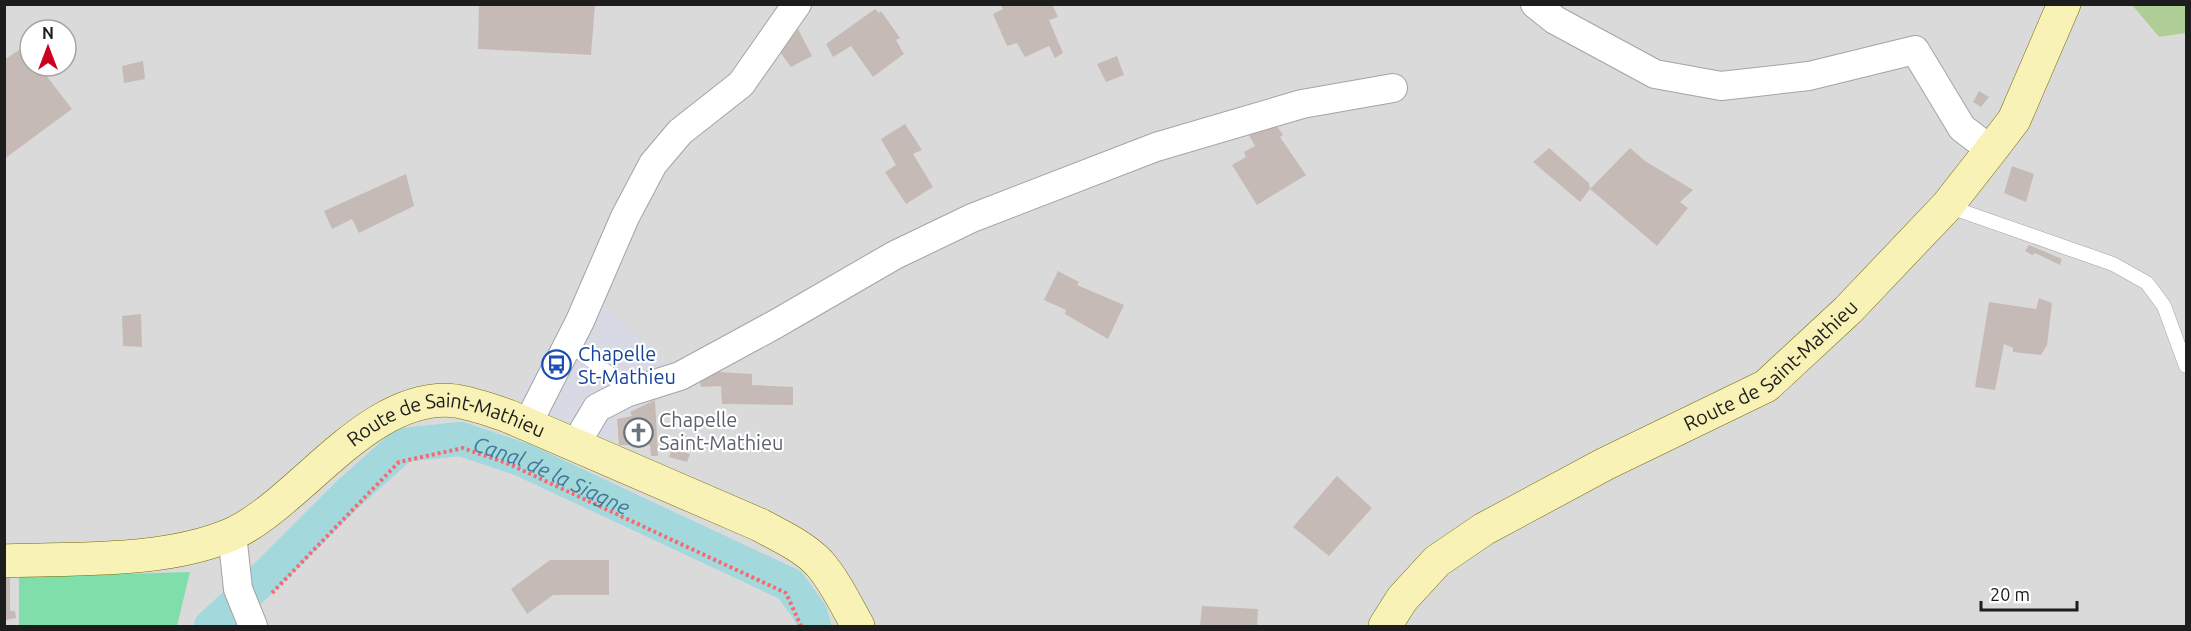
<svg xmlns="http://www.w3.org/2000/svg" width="2191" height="631" font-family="Ubuntu,sans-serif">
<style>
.residential{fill:#dbdada;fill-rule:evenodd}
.forest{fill:#afce97}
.pitch{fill:#80deab}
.plaza{fill:#d7d9e4}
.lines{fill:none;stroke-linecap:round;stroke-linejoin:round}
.canal{stroke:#a3d8dc;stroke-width:34}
.building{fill:#c6bab6}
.lane-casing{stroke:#a4a4a4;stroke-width:15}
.street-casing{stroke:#a4a4a4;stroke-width:30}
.secondary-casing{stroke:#736e05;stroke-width:34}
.path{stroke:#fa686f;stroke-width:4;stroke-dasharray:3 3;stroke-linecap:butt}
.lane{stroke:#fff;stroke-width:14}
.street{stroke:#fff;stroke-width:28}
.secondary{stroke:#f9f2b6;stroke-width:33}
.labels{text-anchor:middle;stroke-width:4.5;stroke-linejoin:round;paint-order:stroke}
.transit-label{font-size:20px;fill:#164399;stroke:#fff;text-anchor:start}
.street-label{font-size:20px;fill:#1d1d1d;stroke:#fff}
.worship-label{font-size:20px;fill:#5b616d;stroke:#fff;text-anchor:start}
.water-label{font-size:21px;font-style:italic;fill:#417895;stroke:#fff}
</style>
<rect width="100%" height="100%" fill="#eee9e3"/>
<path class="residential" d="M4,5H2132L2159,37L2186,33V626H5ZM30,30H66V66H30Z"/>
<path class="forest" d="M2132,5H2186V33L2159,37Z"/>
<path class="pitch" d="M190,572L177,626H19V577Z"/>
<path class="plaza" d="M586,290L676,370L685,384L617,419L609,443L517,399Z"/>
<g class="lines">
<path class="canal" id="s1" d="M211,626L263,579L348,494L403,445L461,439L523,460L790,585L811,614L814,626"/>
</g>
<path class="building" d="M479,4H595L591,55L478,49Z
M1000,4H1052L1058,17L1049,20L1063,53L1055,58L1049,46L1025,57L1017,43L1007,46L993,14L1003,9Z
M875,9L879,13L881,11L900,38L896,40L904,54L873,77L851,46L833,57L826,44Z
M798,29L812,56L791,67L780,52Z
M25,46L30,54V66H39L72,109L4,159V60Z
M1117,56L1124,75L1106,82L1097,64Z
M143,61L145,79L124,83L122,66Z
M1979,91L1989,97L1981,107L1973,102Z
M1272,119L1283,135L1280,137L1306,175L1257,205L1232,165L1246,157L1244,152L1255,146L1245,128Z
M905,124L922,150L913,154L933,187L906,204L885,172L896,165L881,139Z
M1549,148L1589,183L1590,189L1580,202L1533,162Z
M1630,148L1645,161L1693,190L1680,202L1688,208L1657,246L1590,189Z
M2012,166L2034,174L2026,202L2004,193Z
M406,174L414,206L359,233L352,219L332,229L324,211Z
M2029,245L2062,259L2060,265L2035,253L2032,255L2025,251Z
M1058,271L1079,282L1077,285L1124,305L1108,339L1065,314L1066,310L1044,300Z
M2039,298L2052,303L2047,345L2041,355L2013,352V348L2004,344L1995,390L1975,387L1989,302L2036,309Z
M141,314L142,347L123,346L122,316Z
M720,364V372L752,374V385L793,387V405L722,404L721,386L701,387L699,376Z
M655,400L658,456H651L650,445H619L617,419L632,416L630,412Z
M672,448L690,454L687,462L669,457Z
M1337,476L1372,508L1329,556L1293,527Z
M550,560H609V595H553L527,614L511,589Z
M10,575V611H15L16,618L5,620V576Z
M1202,606L1258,609L1257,626H1200Z"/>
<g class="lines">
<defs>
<path id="lane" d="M1947,206L2113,264L2147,283L2164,306L2186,366
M568,344L610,374L626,393"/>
<path id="street" d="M1535,4L1555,20L1655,74L1721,86L1809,76L1915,50L1962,128L1991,150
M527,425L580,321L625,217L653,164L680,132L741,84L797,4
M575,445L597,408L626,393L680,376L774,325L895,255L972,218L1156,147L1302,104L1393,88
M232,534L238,589L253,626"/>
<g id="secondary">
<path id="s2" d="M4,561C76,558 163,563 230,535C251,526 272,509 289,494C334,456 391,393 456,401C474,404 491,410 508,416L760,525C780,536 803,546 819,563C835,581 846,605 858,626"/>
<path id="s3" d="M1385,626L1402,599L1437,561L1484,529L1605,464L1766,386L1848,310L1947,206L1991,150L2014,120L2064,4"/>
</g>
</defs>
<use href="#lane" class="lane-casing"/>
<use href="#street" class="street-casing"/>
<use href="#secondary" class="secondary-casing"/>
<path class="path" d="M272,593L399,462L463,448L509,464L786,593L801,626"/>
<use href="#lane" class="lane"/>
<use href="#street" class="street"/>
<use href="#secondary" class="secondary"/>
</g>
<defs>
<symbol id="bus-ring" viewBox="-11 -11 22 22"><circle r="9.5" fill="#fff" stroke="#1a4fb4" stroke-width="1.5"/><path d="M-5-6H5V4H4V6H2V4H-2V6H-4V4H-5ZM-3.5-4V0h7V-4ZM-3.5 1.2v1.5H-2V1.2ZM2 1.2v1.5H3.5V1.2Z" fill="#1a4fb4"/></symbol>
<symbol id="church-ring" viewBox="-11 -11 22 22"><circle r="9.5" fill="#fff" stroke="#6b7280" stroke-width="1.5"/><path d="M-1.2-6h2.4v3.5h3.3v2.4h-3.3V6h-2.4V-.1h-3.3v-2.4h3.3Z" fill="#6b7280"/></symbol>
</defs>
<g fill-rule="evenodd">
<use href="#bus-ring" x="540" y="348" width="33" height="33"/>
<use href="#church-ring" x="622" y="416" width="33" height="33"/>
</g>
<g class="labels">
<g class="transit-label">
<text x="578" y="361">Chapelle<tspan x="578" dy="23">St-Mathieu</tspan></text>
</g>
<g class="street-label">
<text dy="7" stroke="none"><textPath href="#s3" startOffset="472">Route de Saint-Mathieu</textPath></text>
<text dy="7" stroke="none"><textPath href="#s2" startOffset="486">Route de Saint-Mathieu</textPath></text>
</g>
<g class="worship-label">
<text x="659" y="427">Chapelle<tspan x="659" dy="23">Saint-Mathieu</tspan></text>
</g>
<g class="water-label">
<text dy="7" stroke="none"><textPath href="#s1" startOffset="420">Canal de la Siagne</textPath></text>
</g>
</g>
<rect width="2191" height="631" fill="none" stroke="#1d1d1d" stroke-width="12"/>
<g transform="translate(48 48)"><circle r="28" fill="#ffffff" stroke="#a5a5a5" stroke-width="1.5"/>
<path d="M0-4.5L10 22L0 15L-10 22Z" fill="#ca001e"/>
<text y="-9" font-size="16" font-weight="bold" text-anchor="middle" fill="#1d1d1d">N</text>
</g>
<path d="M1981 601v9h96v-9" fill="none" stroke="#1d1d1d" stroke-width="3"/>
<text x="1990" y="601" font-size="18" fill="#1d1d1d" stroke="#ffffff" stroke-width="4.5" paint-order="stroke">20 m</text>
</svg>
